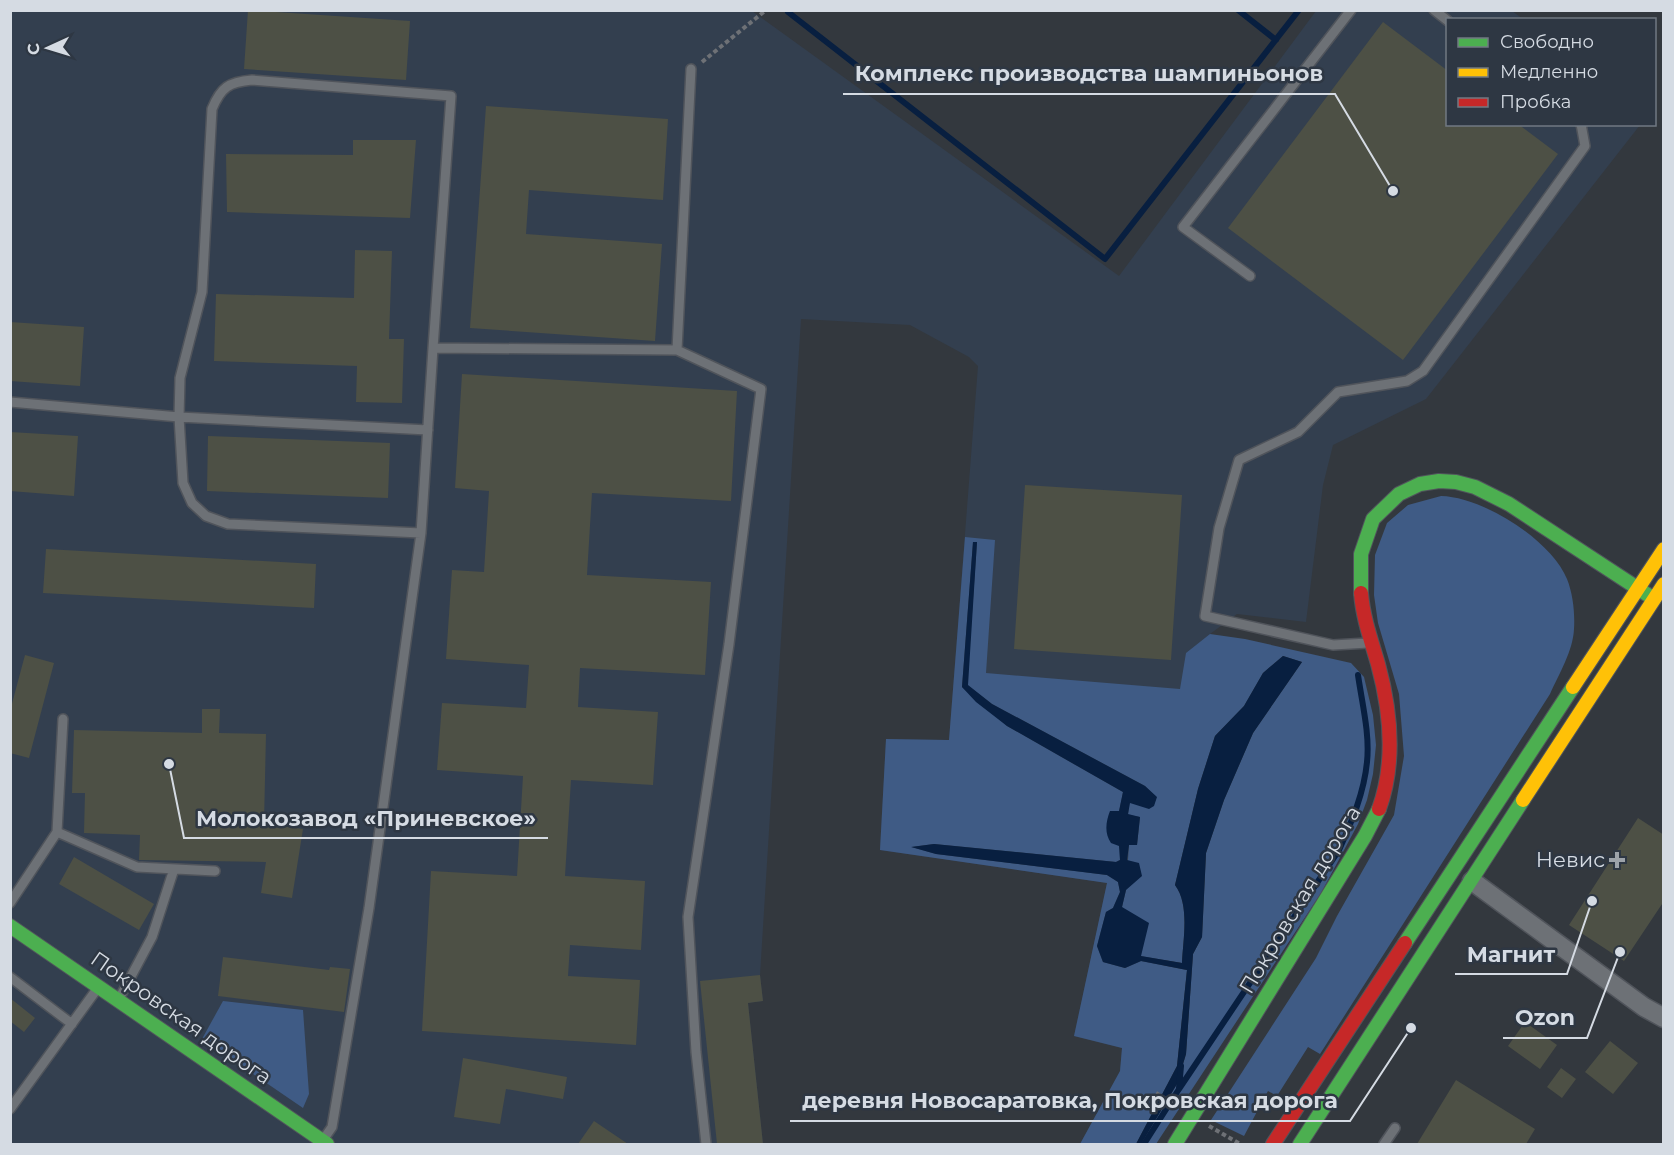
<svg xmlns="http://www.w3.org/2000/svg" width="1674" height="1155" font-family="Montserrat,sans-serif">
<style>
.built{fill:#333f4f}
.green{fill:#3f5b85}
.water{fill:#081f40}
.lines{fill:none;stroke-linecap:round;stroke-linejoin:round}
.stream{stroke:#081f40;stroke-width:6}
.building{fill:#4d5045}
.lane-casing{stroke:#50545b;stroke-width:12}
.street-casing{stroke:#50545b;stroke-width:21}
.fast-casing{stroke:#50545b;stroke-width:16}
.slow-casing{stroke:#50545b;stroke-width:16}
.jam-casing{stroke:#50545b;stroke-width:16}
.path{stroke:#6e7176;stroke-width:4;stroke-dasharray:4.5 3;stroke-linecap:butt}
.lane{stroke:#6d7176;stroke-width:9}
.street{stroke:#6d7176;stroke-width:18}
.fast{stroke:#4caf50;stroke-width:14}
.slow{stroke:#ffc107;stroke-width:14}
.jam{stroke:#c62828;stroke-width:14}
.poi-dot{fill:#9ca2a9;stroke:#2e3743;stroke-width:2}
.labels{text-anchor:middle;stroke-width:5;stroke-linejoin:round;paint-order:stroke}
.poi-label{font-size:21px;fill:#d5dbe3;stroke:#2e3743;text-anchor:end}
.street-label{font-size:21px;fill:#d5dbe3;stroke:#2e3743}
.leader{fill:none;stroke:#d5dbe3;stroke-width:2}
.callout-dot{fill:#d5dbe3;stroke:#2e3743;stroke-width:2}
.callout-label{font-size:22px;text-anchor:middle;font-weight:bold;fill:#d5dbe3;stroke:#2e3743;stroke-width:5;stroke-linejoin:round;paint-order:stroke}
</style>
<rect width="100%" height="100%" fill="#33383e"/>
<path class="built" d="M10,11H752L1119,276L1316,11H1512L1523,19L1448,20V124L1640,125L1426,399L1333,445L1323,485L1306,622L1237,614L1210,634L1151,1054L1080,1144L1120,1072L1122,1048L1074,1036L1107,883L880,850L886,739L949,740L978,366L969,357L910,325L801,319L760,975L763,1001L748,1003L763,1144H11Z"/>
<path class="green" d="M1441,496C1483,497 1551,540 1567,579C1573,594 1575,613 1574,629C1573,651 1559,674 1550,694L1320,1054L1308,1047L1277,1096L1268,1091L1244,1136L1211,1120L1316,958L1337,916L1394,815L1404,756L1399,694L1378,623L1374,595L1375,555L1387,523L1408,505Z
M965,537L995,540L986,673L1180,689L1186,653L1210,634L1245,639L1351,663L1364,677L1373,715L1376,745L1373,774L1367,800L1358,824L1321,893L1156,1144H1141L1177,1084L1186,1054L1193,954L1202,937L1206,853L1224,800L1253,733L1302,662L1283,656L1263,673L1244,706L1215,736L1198,789L1175,885C1190,905 1183,939 1182,963L1140,956L1122,907L1126,890L1129,844L1137,845L1140,817L1128,815L1129,803L1156,797L1145,786L992,704L967,685L977,542H973L962,687L1007,726L1123,792L1119,812L1120,860L1116,862L934,844L912,847L936,854L1107,875L1118,882L1120,892L1113,908L1106,912L1097,946L1103,962L1125,968L1141,961L1187,970L1177,1066L1136,1144H1080L1120,1071L1122,1048L1074,1036L1107,883L880,850L886,739L949,740Z
M223,1001L303,1010L309,1094L303,1108L202,1039Z"/>
<path class="water" d="M973,542H977L968,685L992,704L1145,786L1157,797L1154,806L1149,809L1130,803L1128,814L1140,817L1137,845H1129L1127,860L1139,863L1142,876L1126,890L1122,907L1149,923L1141,956L1182,963C1183,939 1190,905 1175,885L1198,789L1215,736L1244,706L1263,673L1283,656L1302,662L1253,733L1224,800L1206,853L1202,937L1193,954L1186,1054L1177,1084L1141,1144H1136L1177,1066L1187,970L1141,961L1125,968L1103,962L1097,946L1106,912L1113,908L1120,892L1118,882L1107,875L936,854L911,847L934,844L1116,862L1120,860L1119,846L1111,843C1104,833 1106,821 1110,811H1119L1123,792L1007,726L976,702L962,687Z"/>
<g class="lines">
<path class="stream" d="M790,10L788,12L1105,259L1299,10
M1238,10L1276,40
M1179,1088L1181,1066
M1144,1144L1179,1089L1339,850C1352,821 1364,793 1367,762C1370,734 1362,703 1358,675"/>
</g>
<path class="building" d="M248,10L410,21L406,80L244,69Z
M1383,22L1448,71V124H1518L1558,154L1403,360L1228,228Z
M486,106L668,119L663,200L529,190L526,234L662,244L655,341L470,328Z
M353,140H416L410,218L227,212L226,154L353,155Z
M355,250L392,251L389,339H404L402,403L356,402L357,366L214,361L216,294L354,298Z
M10,322L84,327L80,386L10,381Z
M462,374L737,391L731,501L592,493L587,575L711,582L705,675L580,668L578,707L658,712L653,785L571,780L565,876L645,881L641,950L570,945L568,976L640,980L636,1045L422,1031L431,871L517,876L523,776L437,770L442,703L526,708L529,665L446,659L452,570L484,572L489,491L455,488Z
M10,432L78,436L74,496L10,491Z
M208,436L390,443L388,498L207,491Z
M1025,485L1182,495L1171,660L1014,649Z
M46,549L316,564L314,608L43,593Z
M25,655L54,663L29,758L10,753V711Z
M202,709H220L219,733L266,734L264,823L303,829L292,898L261,893L266,862L139,860L140,835L84,833L85,793H72L74,730L202,733Z
M1638,818L1664,835V901L1624,961L1569,925Z
M74,857L154,904L139,930L59,884Z
M223,957L329,970L330,967L350,969L344,1012L218,996Z
M760,975L763,1001L748,1003L763,1144H717L700,981Z
M10,998L35,1018L24,1032L10,1021Z
M1525,1022L1557,1045L1540,1069L1508,1046Z
M1610,1041L1638,1063L1613,1094L1585,1072Z
M463,1058L567,1077L563,1099L506,1089L500,1124L454,1117Z
M1561,1068L1576,1079L1562,1098L1547,1087Z
M1456,1080L1535,1129L1526,1144H1417Z
M594,1121L628,1144H578Z"/>
<g class="lines">
<defs>
<path id="lane" d="M1434,10L1448,21
M1250,276L1183,227L1351,10
M677,350L691,69
M10,402L179,417L428,430
M421,533L228,524L206,516L192,503L183,483L179,417L180,378L202,292L212,109C221,87 229,82 252,80L451,96L433,348
M1368,643L1333,645L1205,616L1219,528L1239,460L1298,432L1338,392L1407,381L1423,371L1585,146L1581,124
M63,719L57,832L137,867L215,871
M10,903L57,832
M10,977L72,1024
M119,999L152,937L174,869
M10,1109L97,989
M323,1140L332,1127L369,908L421,533L433,348L677,350L761,389L729,644L688,917L696,1052L706,1144
M1384,1144L1395,1128"/>
<path id="street" d="M1472,881L1644,1007L1664,1018"/>
<path id="fast" d="M1361,593V554L1373,519L1399,494L1420,484L1439,481L1456,482L1475,487L1509,504L1654,599
M10,926L327,1144
M1405,943L1573,687
M1175,1144L1365,836L1379,809
M1300,1144L1523,800"/>
<path id="slow" d="M1573,687L1664,549
M1523,800L1664,584"/>
<path id="jam" d="M1361,593C1363,618 1371,640 1378,664C1391,712 1396,762 1379,809
M1273,1144L1405,943"/>
</defs>
<use href="#lane" class="lane-casing"/>
<use href="#street" class="street-casing"/>
<use href="#fast" class="fast-casing"/>
<use href="#slow" class="slow-casing"/>
<use href="#jam" class="jam-casing"/>
<path class="path" d="M702,62L766,10
M1156,1093L1175,1105
M1209,1126L1240,1144"/>
<use href="#lane" class="lane"/>
<use href="#street" class="street"/>
<use href="#fast" class="fast"/>
<use href="#slow" class="slow"/>
<use href="#jam" class="jam"/>
</g>
<path class="poi-dot" d="M1614 851h6v6h6v6h-6v6h-6v-6h-6v-6h6z"/>
<g class="labels">
<g class="poi-label">
<text x="1605" y="867">Невис</text>
</g>
<g class="street-label">
<text transform="translate(1300 900) rotate(-59)" y="7">Покровская дорога</text>
<text transform="translate(181 1018) rotate(35)" y="7">Покровская дорога</text>
</g>
</g>
<path class="leader" d="M1393 191L1335 94H843M169 764L184 838H548M1592 901L1567 974H1455M1620 952L1587 1038H1503M1411 1028L1350 1121H790"/>
<g class="callout-dot">
<circle cx="1393" cy="191" r="6"/>
<circle cx="169" cy="764" r="6"/>
<circle cx="1592" cy="901" r="6"/>
<circle cx="1620" cy="952" r="6"/>
<circle cx="1411" cy="1028" r="6"/>
</g>
<g class="callout-label">
<text x="1089" y="81">Комплекс производства шампиньонов</text>
<text x="366" y="826">Молокозавод «Приневское»</text>
<text x="1511" y="962">Магнит</text>
<text x="1545" y="1025">Ozon</text>
<text x="1070" y="1108">деревня Новосаратовка, Покровская дорога</text>
</g>
<rect width="1674" height="1155" fill="none" stroke="#d5dbe3" stroke-width="24"/>
<rect x="1446" y="18" width="210" height="108" fill="#2e3743" stroke="#717983" stroke-width="1.5"/>
<rect x="1458" y="38" width="30" height="9" fill="#4caf50" stroke="#717983" stroke-width="1.5"/>
<text x="1500" y="48" font-size="18" fill="#d5dbe3">Свободно</text>
<rect x="1458" y="68" width="30" height="9" fill="#ffc107" stroke="#717983" stroke-width="1.5"/>
<text x="1500" y="78" font-size="18" fill="#d5dbe3">Медленно</text>
<rect x="1458" y="98" width="30" height="9" fill="#c62828" stroke="#717983" stroke-width="1.5"/>
<text x="1500" y="108" font-size="18" fill="#d5dbe3">Пробка</text>
<g transform="translate(48 48) rotate(266)" stroke="#2e3743" stroke-width="4.5" paint-order="stroke">
<path d="M0-4.5L10 22L0 15L-10 22Z" fill="#d5dbe3"/>
<text y="-9" font-size="16" font-weight="bold" text-anchor="middle" fill="#d5dbe3">С</text>
</g>
</svg>
